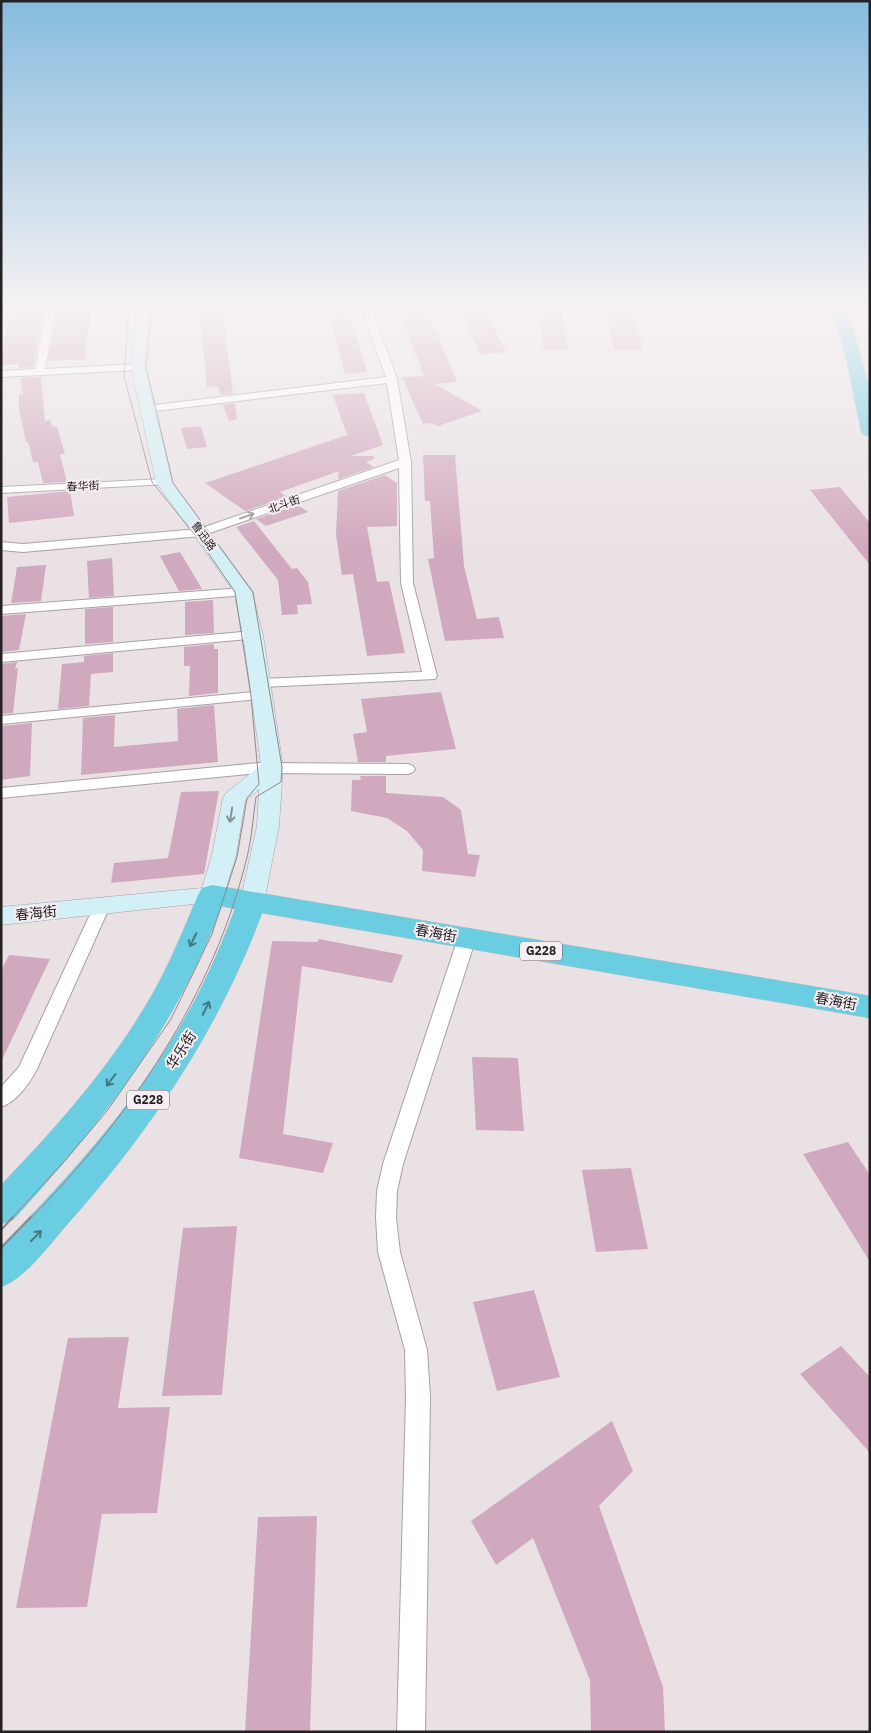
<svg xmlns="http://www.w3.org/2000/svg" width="871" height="1733" font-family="'IBM Plex Sans','Noto Sans SC',sans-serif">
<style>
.building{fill:#d1a9be}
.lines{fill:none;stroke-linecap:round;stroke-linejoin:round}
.lane-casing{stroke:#a9a0a4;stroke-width:1}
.street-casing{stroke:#a9a0a4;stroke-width:2}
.secondary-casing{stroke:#a9a0a4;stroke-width:1}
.highway-casing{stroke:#c2c1c1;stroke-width:1}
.lane{fill:#fff;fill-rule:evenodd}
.street{fill:#fff;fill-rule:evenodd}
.secondary{fill:#d2f0f6;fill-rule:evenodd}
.highway{fill:#6acde1;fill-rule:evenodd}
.tram-far1{stroke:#8f898b;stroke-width:1}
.tram{stroke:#8f898b;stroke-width:2}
.oneway{stroke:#9c9b9c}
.oneway2{stroke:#849397}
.oneway3{stroke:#477782}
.labels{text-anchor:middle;stroke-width:4;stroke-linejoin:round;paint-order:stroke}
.far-street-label{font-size:11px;fill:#242122;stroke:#f7eef3}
.shield{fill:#f7eef3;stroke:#635e61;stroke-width:1}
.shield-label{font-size:12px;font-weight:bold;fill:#242122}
.street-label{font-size:14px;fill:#242122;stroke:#f7eef3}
</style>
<rect width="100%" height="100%" fill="#eae1e5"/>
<path class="building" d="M14,307H38L36,313H44L33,367L19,368L18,364L1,365L7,327Z
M199,307H222L233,394L220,395L218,386L207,387Z
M328,307H347L367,372L345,374Z
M405,307H426L457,382L435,384L482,411L438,426L431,423L423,424L402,377L421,376L425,378L401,316L408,315Z
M458,307H484L506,352L480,354Z
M606,307H633L643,350H614Z
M538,310H561L568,350H544Z
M91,311L87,336L86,359L48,361L57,312Z
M41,377L45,421L50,420L52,427H57L65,454H60L67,482L43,483L38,462H33L28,442H26L19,409V395L23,394L20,378Z
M364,393L383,445L351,456H373L374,459L366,462L374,467L338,479L339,471L280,492L287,497L245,511L205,483L347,435L333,395Z
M235,403L237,419L229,421L223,405Z
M201,426L207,447L187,449L181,428Z
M423,455H455L464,566L477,619L499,617L504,638L445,641L428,559L434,558L430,501H425Z
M385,475L397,483V526L367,527L377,582L389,581L405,653L367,656L353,574L342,575L336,535L338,491Z
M840,487L870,523V565L810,490Z
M70,491L74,516L9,523L7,497Z
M298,505L308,512L266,526L256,519Z
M254,521L292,569L297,568L308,582L312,604L297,605L298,614L282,615L278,580L236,527Z
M180,552L189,567L202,589L179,591L160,556Z
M112,558L114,596L89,598L87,561Z
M46,565L41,601L11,603L17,567Z
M213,600L214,633L185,635V602Z
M113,607V642L85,644V609Z
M26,614L19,650L1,652V616Z
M214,644V649H218V693L189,696L190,666H184V647Z
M113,653V672L91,674L89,706L58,709L62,664L84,662V656Z
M17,662L15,669L18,668L13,713L1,714V664Z
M441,692L456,749L386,756V762H358L353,734L367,732L361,699Z
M214,705L218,762L81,775L83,718L115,715L114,747L178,741L177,709Z
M32,723L30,776L1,780V726Z
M360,776H386V793L443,797L461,810L468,854L480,855L475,877L422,871L423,850L407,831L387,818L351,811L352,780H361Z
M219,791L204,874L111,883L114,863L168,858L181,792Z
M319,939L403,955L392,983L302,966L283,1134L333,1143L323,1173L239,1158L272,941L317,942Z
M9,955L50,959L1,1062V971Z
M472,1057L518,1058L524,1131L476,1130Z
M848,1142L870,1175V1262L803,1154Z
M631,1168L648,1249L596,1252L582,1170Z
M237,1226L222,1395L162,1396L183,1228Z
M534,1290L560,1377L497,1391L473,1302Z
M129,1337L118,1408L170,1407L157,1513L102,1514L87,1607L16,1608L68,1338Z
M841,1346L870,1377V1453L800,1374Z
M612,1421L633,1471L599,1506L663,1687L665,1732H591L590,1680L533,1538L496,1565L471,1521Z
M317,1516L310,1732H245L258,1517Z"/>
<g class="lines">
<defs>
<path id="lane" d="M850,311H870V313H852L850,312Z"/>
<path id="street" d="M47,307H56L45,369L138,364L143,367L138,370L1,377V371L35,369Z
M361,307H371L397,379L411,462L413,583L437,676L435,679L261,687L254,683L261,679L422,672L401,583L399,468L201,536L23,552L1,550V542L23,544L199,529L399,460L387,383L147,412L142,409L147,406L386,377Z
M164,479L168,480L170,482L168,484L1,493V487Z
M243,588L247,589L249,592L247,595L1,614V606Z
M253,631L258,632L260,635L258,638L1,662V654Z
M263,691L268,692L270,695L268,698L1,724V716Z
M259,763L408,764L413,766L415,769L413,772L408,774L259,773L1,798V788Z
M102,900L108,902L110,906L36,1071C29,1084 16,1102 1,1107V1087L19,1067L94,906L96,902Z
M467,932L473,934L476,938L403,1164L397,1191L396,1218L400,1252L427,1350L430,1397L425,1732H397L406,1397L405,1350L378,1252L376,1218L377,1191L383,1164L458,938L461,934Z"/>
<path id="secondary" d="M137,307H150L145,367L172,482L252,592L263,635L283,767L279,826L264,902L261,908L252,910L243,908L240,902L257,826L259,789L245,801L236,855L224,895L221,901L1,925V907L202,888L212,855L223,798L226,793L261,765L243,635L234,592L156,482L131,367Z"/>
<path id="highway" d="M832,307H847L870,390V436L864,435L861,431L847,361Z
M212,885L870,996V1018L262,913C218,1032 148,1134 64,1228C47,1248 25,1278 1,1287V1246C74,1173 144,1094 194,1002C210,972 223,941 235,909L222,906C174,1031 102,1122 13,1220L1,1224V1185C57,1127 112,1065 152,995C170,963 184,929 198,895L202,888Z"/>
</defs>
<use href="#lane" class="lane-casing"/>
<use href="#street" class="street-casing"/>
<use href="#secondary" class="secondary-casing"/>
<use href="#highway" class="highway-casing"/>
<use href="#lane" class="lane"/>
<use href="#street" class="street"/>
<use href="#secondary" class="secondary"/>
<use href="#highway" class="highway"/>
<path class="tram-far1" d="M11,1219L63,1163L107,1111L171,1019L212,934L237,857L247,798L259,784L251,696L235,592L200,541L152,482L124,376L129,307
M30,1219C129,1119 214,995 247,857C252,837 253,817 256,797L281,782L282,767L253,592L173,483L146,367L152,307"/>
<path class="tram" d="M1,1230L13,1217
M1,1248L31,1217"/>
</g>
<defs><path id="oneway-shaft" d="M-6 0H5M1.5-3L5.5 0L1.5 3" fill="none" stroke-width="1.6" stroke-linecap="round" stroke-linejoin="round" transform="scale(1.25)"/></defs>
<use class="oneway" href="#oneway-shaft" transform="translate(247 516) rotate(-19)"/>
<use class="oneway2" href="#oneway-shaft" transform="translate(231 815) rotate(99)"/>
<g class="oneway3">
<use href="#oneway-shaft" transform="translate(193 940) rotate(116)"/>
<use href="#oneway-shaft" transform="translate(206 1008) rotate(-64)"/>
<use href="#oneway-shaft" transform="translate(111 1080) rotate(127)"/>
<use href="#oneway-shaft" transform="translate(36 1236) rotate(-46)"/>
</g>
<linearGradient id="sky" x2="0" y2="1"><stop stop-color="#86bbde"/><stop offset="0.56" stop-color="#f6f2f3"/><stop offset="1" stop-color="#f6f2f3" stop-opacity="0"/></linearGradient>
<rect width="871" height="549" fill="url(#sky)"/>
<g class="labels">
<g class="far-street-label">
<text transform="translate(83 486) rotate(-3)" y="4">春华街</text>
<text transform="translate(284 504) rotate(-19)" y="4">北斗街</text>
<text transform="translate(204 536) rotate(54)" y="4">鲁迅路</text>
</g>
<g class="shield">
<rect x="520" y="941.5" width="42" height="19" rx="4"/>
<rect x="127" y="1090.5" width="42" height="19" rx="4"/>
</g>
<g class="shield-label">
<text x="541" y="955">G228</text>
<text x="148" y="1104">G228</text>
</g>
<g class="street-label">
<text transform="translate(36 913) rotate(-6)" y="5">春海街</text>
<text transform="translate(436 933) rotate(10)" y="5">春海街</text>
<text transform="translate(836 1001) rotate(10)" y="5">春海街</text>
<text transform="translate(181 1050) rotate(-57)" y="5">华乐街</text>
</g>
</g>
<rect width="871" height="1733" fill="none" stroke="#242122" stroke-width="5"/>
</svg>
